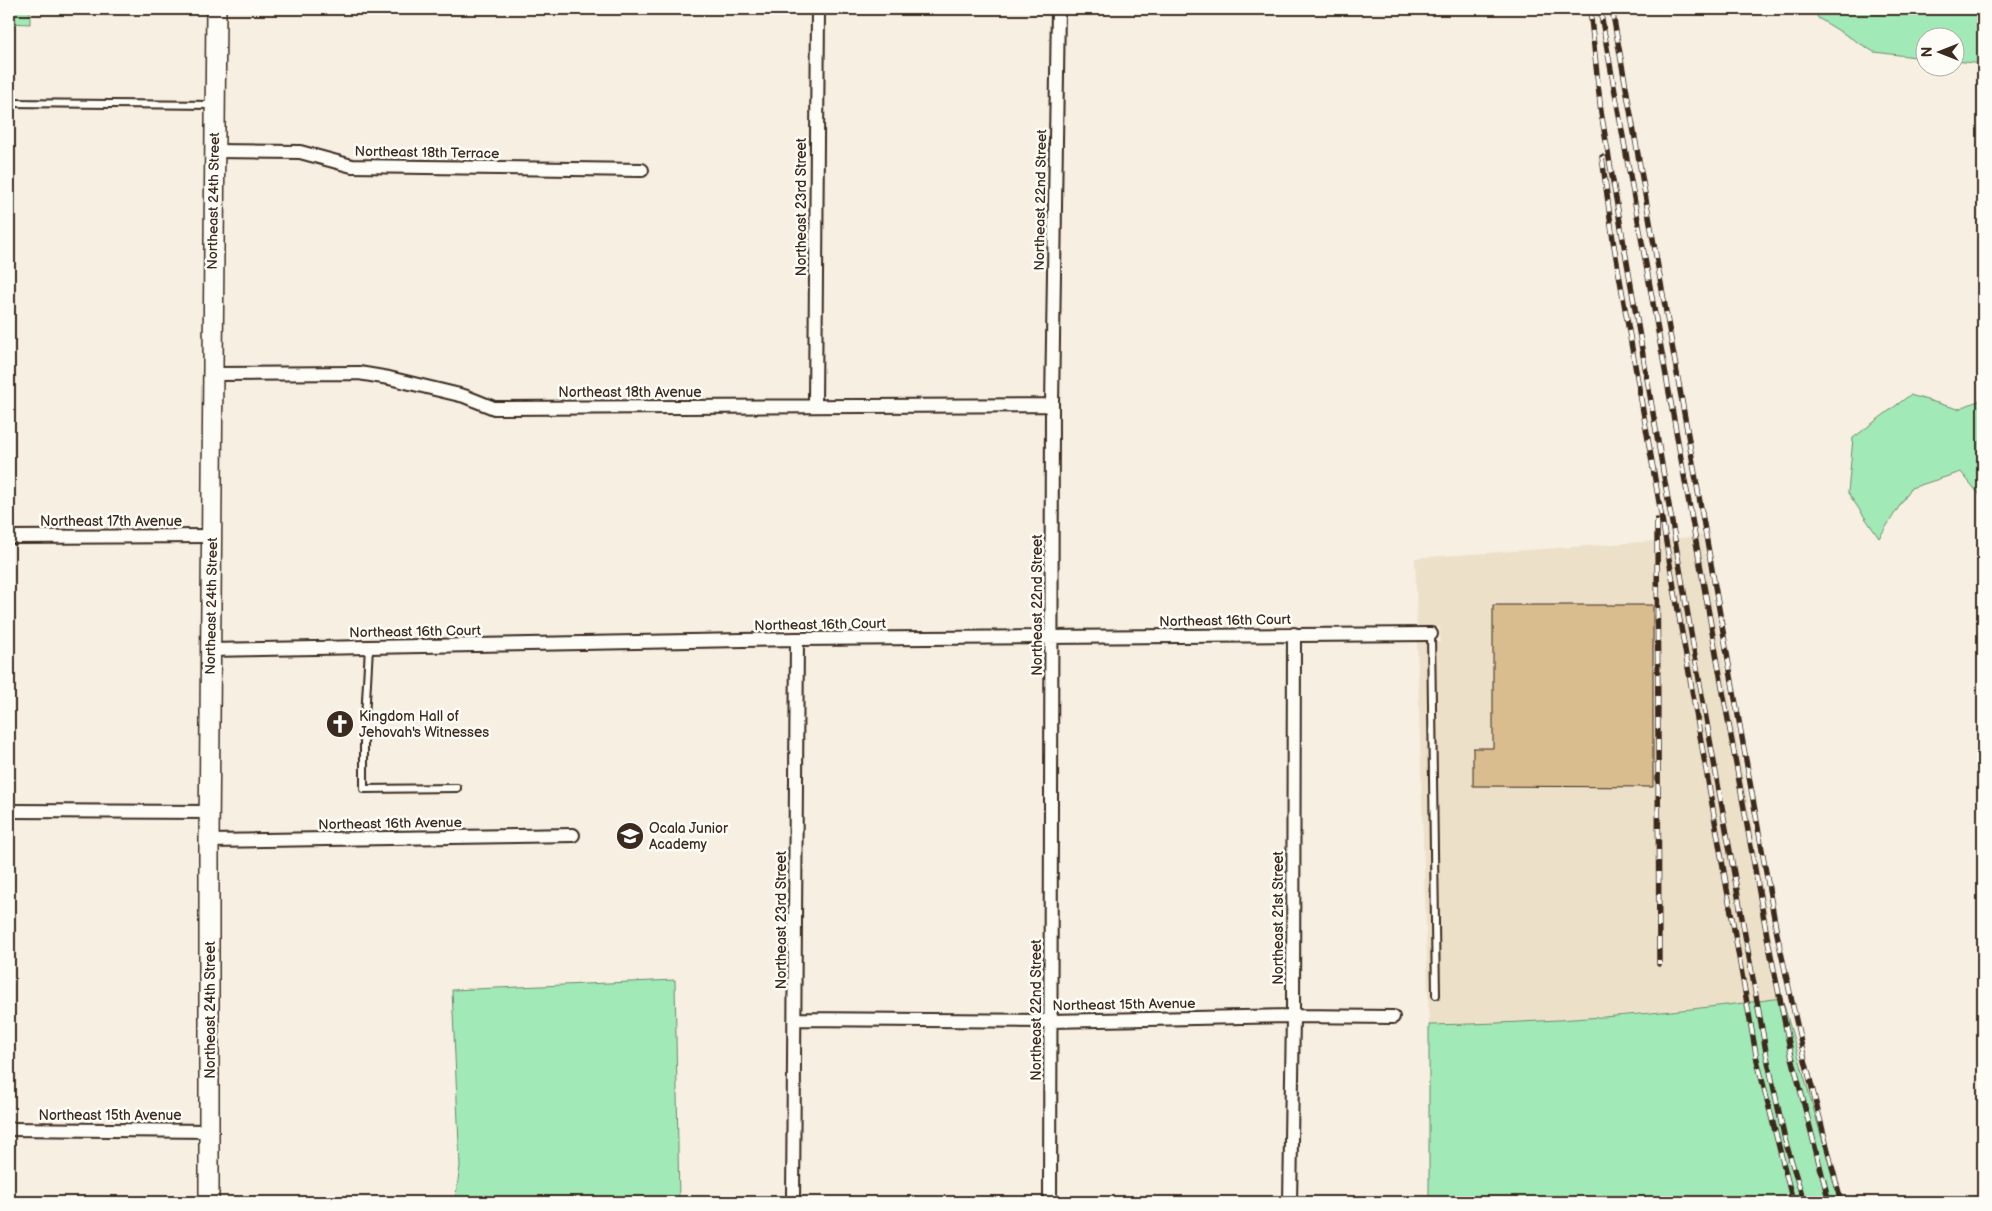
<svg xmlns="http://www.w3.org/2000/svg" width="1992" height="1211" font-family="'Balsamiq Sans',sans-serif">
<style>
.built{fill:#ede0c9}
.green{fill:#a1e9b7;stroke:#6e8a6a}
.building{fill:#d9bd8e;stroke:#3b2a1e}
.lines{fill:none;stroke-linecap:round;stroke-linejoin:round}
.lane-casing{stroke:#3b2a1e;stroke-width:10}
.street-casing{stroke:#3b2a1e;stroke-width:16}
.secondary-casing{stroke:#3b2a1e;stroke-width:22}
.lane{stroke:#fdfcf7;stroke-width:6}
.street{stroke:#fdfcf7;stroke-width:12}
.secondary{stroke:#fdfcf7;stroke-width:19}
.rail-casing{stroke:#3b2a1e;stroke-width:5.5}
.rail{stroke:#fdfcf7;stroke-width:4;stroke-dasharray:11;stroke-linecap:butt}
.labels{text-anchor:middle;stroke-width:5;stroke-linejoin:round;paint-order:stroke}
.street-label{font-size:14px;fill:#3b2a1e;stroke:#fdfcf7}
.poi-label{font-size:14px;fill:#3b2a1e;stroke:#fdfcf7;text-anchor:start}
</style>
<rect width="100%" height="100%" fill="#f6efe2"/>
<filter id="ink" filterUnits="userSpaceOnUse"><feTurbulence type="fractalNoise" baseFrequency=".02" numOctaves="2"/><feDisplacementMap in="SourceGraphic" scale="10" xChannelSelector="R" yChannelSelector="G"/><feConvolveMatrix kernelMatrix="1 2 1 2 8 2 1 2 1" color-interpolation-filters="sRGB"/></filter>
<g filter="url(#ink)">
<path class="built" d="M1702,535L1782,998L1738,1004L1514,1024L1429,1025L1417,642H1440V627L1417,626L1415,558L1656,541Z"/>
<path class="green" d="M9,9H30V24L9,23Z
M1814,9H1983V64L1955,61L1954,38H1924V58L1874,52L1818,18Z
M1910,395L1958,409L1983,399V499L1961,472L1911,488L1879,538L1848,493L1853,438Z
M675,980L679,1202H455L460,1166L452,990Z
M1782,998L1840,1202H1429V1025C1547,1023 1665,1014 1782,998Z"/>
<path class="building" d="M1493,605H1653V787L1473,786V748H1493Z"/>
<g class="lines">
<defs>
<path id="lane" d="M9,103L213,105
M1431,634L1436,995
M365,718L369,647
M364,739V789L457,788"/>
<path id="street" d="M214,151L300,152L352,166L642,170
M212,374L359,373L389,378L464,396L494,408L1052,405
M815,406L818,9
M9,537L213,536
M210,650L797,639L1431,634
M9,811L210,812
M209,841L573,835
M795,1019L1051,1021L1293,1016L1393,1017
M9,1129L210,1131
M793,1202L797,639
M1050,1202L1052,405L1058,9
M1290,1202L1293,1016L1294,634"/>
<path id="secondary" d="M209,1202V841L216,9"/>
</defs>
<use href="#lane" class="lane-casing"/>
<use href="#street" class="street-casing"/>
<use href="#secondary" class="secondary-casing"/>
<use href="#lane" class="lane"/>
<use href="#street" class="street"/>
<use href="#secondary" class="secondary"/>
<defs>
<path id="rail" d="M1590,9L1601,112L1699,679L1767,1057L1785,1140L1804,1202
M1600,9L1767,936L1791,1053L1829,1202
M1612,9L1777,934L1803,1052L1841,1202
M1602,157L1613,240L1757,1060L1793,1202
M1657,520L1659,964"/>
</defs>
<use href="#rail" class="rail-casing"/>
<use href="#rail" class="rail"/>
</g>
</g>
<defs>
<symbol id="church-disc" viewBox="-11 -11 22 22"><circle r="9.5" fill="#3b2a1e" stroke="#fdfcf7"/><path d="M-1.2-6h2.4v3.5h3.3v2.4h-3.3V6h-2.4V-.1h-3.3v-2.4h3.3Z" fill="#fff"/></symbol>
<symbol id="school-disc" viewBox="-11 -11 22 22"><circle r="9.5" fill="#3b2a1e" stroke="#fdfcf7"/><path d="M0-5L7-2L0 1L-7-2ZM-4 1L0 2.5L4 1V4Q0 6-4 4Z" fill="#fff"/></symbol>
</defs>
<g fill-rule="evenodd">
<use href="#church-disc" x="324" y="708" width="32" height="32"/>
<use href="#school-disc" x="614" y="820" width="32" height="32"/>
</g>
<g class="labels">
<g class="street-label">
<text transform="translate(427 152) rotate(1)" y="5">Northeast 18th Terrace</text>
<text transform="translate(1040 200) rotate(-89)" y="5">Northeast 22nd Street</text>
<text transform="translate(213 201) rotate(-89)" y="5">Northeast 24th Street</text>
<text transform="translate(801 207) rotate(-90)" y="5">Northeast 23rd Street</text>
<text x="630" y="397">Northeast 18th Avenue</text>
<text x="111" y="526">Northeast 17th Avenue</text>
<text transform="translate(1037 605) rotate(-90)" y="5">Northeast 22nd Street</text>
<text transform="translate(211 606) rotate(-89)" y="5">Northeast 24th Street</text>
<text transform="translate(1225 620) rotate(-1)" y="5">Northeast 16th Court</text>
<text transform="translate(820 624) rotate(-1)" y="5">Northeast 16th Court</text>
<text transform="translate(415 631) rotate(-1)" y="5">Northeast 16th Court</text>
<text transform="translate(390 823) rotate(-1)" y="5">Northeast 16th Avenue</text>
<text transform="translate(1278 918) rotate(-90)" y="5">Northeast 21st Street</text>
<text transform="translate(781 920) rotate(-90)" y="5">Northeast 23rd Street</text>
<text transform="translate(1124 1004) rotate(-1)" y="5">Northeast 15th Avenue</text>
<text transform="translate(210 1010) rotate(-90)" y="5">Northeast 24th Street</text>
<text transform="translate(1036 1010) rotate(-90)" y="5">Northeast 22nd Street</text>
<text x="110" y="1120">Northeast 15th Avenue</text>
</g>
<g class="poi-label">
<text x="359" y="721">Kingdom Hall of<tspan x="359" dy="16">Jehovah's Witnesses</tspan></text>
<text x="649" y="833">Ocala Junior<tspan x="649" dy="16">Academy</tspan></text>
</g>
</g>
<rect width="1992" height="1211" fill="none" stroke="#fdfcf7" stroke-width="30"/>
<rect x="15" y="15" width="1962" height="1181" fill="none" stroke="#3b2a1e" stroke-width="2" filter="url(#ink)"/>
<g transform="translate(1940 52) rotate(270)"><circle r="24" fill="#fdfcf7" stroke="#afa8a0"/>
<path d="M0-4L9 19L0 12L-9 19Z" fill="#3b2a1e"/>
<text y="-8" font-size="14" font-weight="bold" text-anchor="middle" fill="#3b2a1e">N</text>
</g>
</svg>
